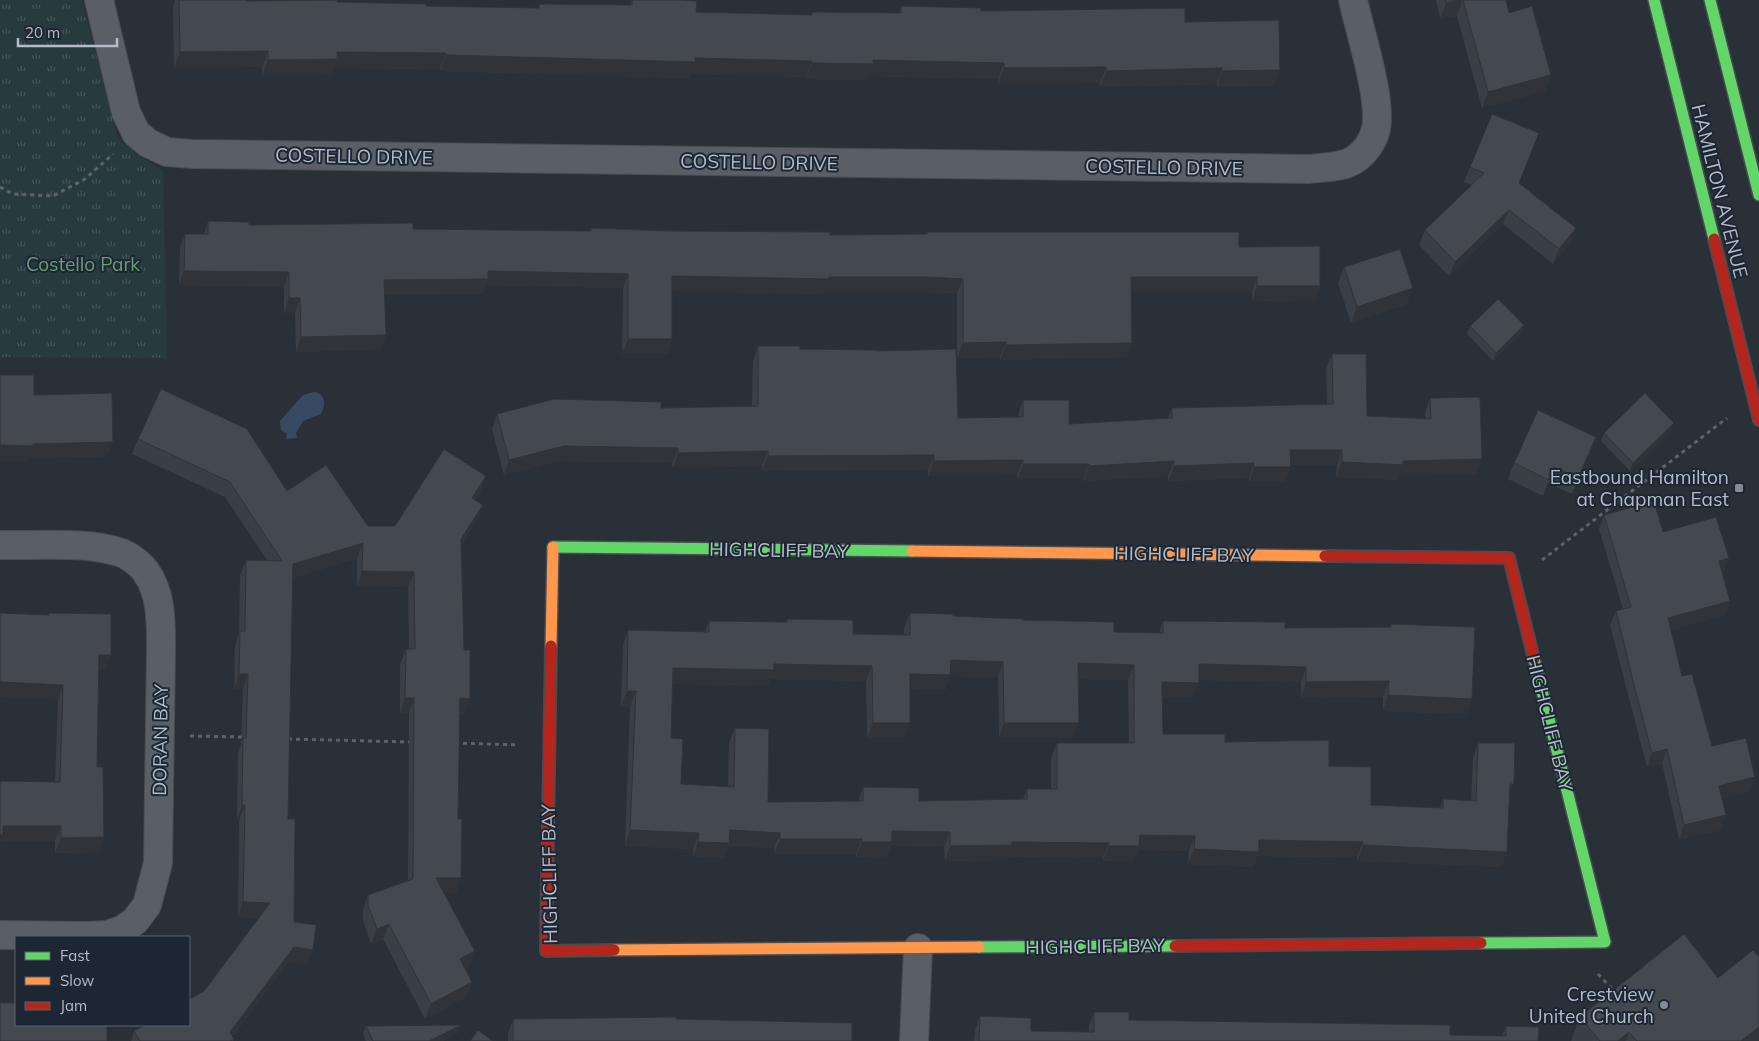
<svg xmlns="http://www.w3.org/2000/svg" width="1759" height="1041" font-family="Mulish,sans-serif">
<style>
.park{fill:url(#park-tufts)}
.water{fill:#384963}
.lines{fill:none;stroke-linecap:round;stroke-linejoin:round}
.street-casing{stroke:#484c53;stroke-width:30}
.fast-casing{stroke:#484c53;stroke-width:14}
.slow-casing{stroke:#484c53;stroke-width:14}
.jam-casing{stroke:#484c53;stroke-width:14}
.path{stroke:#5d636a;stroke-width:3;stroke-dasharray:4 4;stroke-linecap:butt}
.street{stroke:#5a5e66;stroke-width:28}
.fast{stroke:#63d668;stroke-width:11}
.slow{stroke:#ff974d;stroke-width:11}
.jam{stroke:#b3261e;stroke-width:11}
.wall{fill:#3a3f45;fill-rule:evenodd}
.shaded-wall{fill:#303338}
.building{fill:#444950;stroke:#303338;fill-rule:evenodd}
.poi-dot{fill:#848b96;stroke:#1d2633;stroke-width:2}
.labels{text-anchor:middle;stroke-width:4;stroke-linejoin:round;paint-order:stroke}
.street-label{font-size:19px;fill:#b4bcc9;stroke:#1d2633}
.park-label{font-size:19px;fill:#6b9a76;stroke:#1d2633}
.poi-label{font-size:19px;fill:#b4bcc9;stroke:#1d2633;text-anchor:end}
</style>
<defs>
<pattern id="park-tufts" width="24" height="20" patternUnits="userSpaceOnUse" patternTransform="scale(1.25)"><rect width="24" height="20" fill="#273a3e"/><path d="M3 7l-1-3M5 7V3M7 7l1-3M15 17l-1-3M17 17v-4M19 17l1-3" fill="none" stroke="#445559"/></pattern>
</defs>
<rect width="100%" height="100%" fill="#2a3038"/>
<path class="park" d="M0,0H82L118,140L163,171L167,358L0,357Z"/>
<path class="water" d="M314,392C326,394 326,405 321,414L303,421L296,433L297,438L286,439L287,434L281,430L280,421L303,395Z"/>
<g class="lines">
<defs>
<path id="street" d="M99,0L126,112L136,133L148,143L167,152L192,154L1309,169C1324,167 1341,168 1354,160C1365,153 1373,141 1376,129C1382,99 1360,32 1353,0
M0,545C36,546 84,541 119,552C127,554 141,564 146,572C162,594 161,624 161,650L158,863L147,905L135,921L122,930L107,935L85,936L0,935
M914,1041L918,948"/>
<path id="fast" d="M1654,0L1714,239
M1710,0L1759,195
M553,547L912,551
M1481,943L1605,942L1534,659
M979,947L1175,946"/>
<path id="slow" d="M912,551L1325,556
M551,646L553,547
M614,950L979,947"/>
<path id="jam" d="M1714,239L1759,420
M1325,556L1509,558L1534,659
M551,646L546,951L614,950
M1175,946L1481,943"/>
</defs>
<use href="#street" class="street-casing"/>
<use href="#fast" class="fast-casing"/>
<use href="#slow" class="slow-casing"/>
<use href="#jam" class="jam-casing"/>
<path class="path" d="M0,187L13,194L53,196L85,179L113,154
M1542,560L1727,418
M190,736L244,737
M288,739L411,742
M455,743L519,745
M1598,974L1616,993"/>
<use href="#street" class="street"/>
<use href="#fast" class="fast"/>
<use href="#slow" class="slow"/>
<use href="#jam" class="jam"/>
</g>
<path class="wall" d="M175,0H247V1L337,2L426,6L538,8L540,4L630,5L632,0H679L696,12L811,15L812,12L899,13L901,6L1185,22L1274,86L1217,87V84L1100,87V83L998,84V79L868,76L867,80L806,79V77L690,74L689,78L440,71V69L334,68L331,75L262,76V67L174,68L173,7Z
M1436,0H1506L1509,13L1551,75L1545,91L1482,108L1457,16L1440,19Z
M1533,148L1519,183L1570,243L1553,264L1503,224L1449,276L1419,245L1425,230L1472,185L1464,182L1470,167Z
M208,221L249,225L413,229L589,231L591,228L830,235L926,234L928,232L1239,247L1320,286L1315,300L1252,301V292H1131L1132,343L1127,357L1000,360V357L957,358V293L921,292H825L824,294L672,291V339L667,354H622L623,288L486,285L483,294L385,295L386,335L381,349L296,352L295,312L284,313V287L179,285L180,248L185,234H204Z
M1344,267L1407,304L1351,323L1338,283Z
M1470,326L1521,334L1493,361L1467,334Z
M758,346L800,349L876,351L958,418L1018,417V415L1023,400L1069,424L1168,418L1172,408L1327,404L1326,369L1332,354L1367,416L1425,418V413L1430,398L1476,474L1399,476L1398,480L1336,477L1337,465H1291L1285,482H1249V478L1168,481V476L1084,481V479H1017V475L928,476V470L762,471V466L673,468L672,463L559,461L504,475L492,429L497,414L661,408L752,406L753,361Z
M1671,431L1630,471L1601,441L1604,433Z
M1596,437L1590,453L1572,494L1548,483L1543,496L1508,479L1514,463Z
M138,439L287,491L368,526H395L481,491L475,500L483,505L477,520L461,545L464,650L470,699L464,714H459L458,819L461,878L456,893H444L469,966L465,969L472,982L466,997L425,1019L383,939L371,944L363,920V910L368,895L408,881L409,713H400V664L406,649H409L408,587L357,586V558L293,578L288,819L294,922L313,950L307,965L288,962L233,1036V1041H131L134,1031L204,991L259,918L238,917L239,820H237L238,753L241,744L243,689H234L235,646L239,633L240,575L246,560H267L225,497L132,454Z
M1604,515L1663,532L1729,558L1723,572H1722L1730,601L1725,615L1671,630L1682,676L1712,746L1755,777L1750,791L1722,798L1721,830L1679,839L1662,763L1647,767L1610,625L1616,611L1623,609L1599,529Z
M49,613L105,670H99L97,767L99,852L55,853V841H1L0,781L55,782L58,700L48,615Z
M910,613L953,616L1023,620L1114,632L1159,633L1163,621L1285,628L1390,627L1391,624L1467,714L1383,711V697L1301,698V682L1199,680L1193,698L1162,697L1163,734L1225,742L1329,766L1371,805L1440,808L1443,799L1471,801L1473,758L1478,743L1510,794L1502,867L1357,861V857L1257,856L1253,867L1188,864L1189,851L1138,850L1134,861H1103V858L1008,857L1006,860L945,861L944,847L891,846L886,858L856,857V854H774V848L728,846L724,858L693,857V849L625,846L630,707L621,706L623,645L628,630L705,632L709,621L786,622L787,619L853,634L904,635V628ZM950,676L998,677L999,738H1073L1078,679L1128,680L1129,743H1057L1051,758V789H1027L1023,799L919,801L863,787L858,801L768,802L735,728L729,743L728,787L681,784L671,738L672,684L768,685L770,679L866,681L867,738H904L910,723V689L945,690Z
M1718,978L1759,1041H1571L1580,1017Z
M1094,1012L1129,1020L1450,1035L1502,1036L1506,1026L1538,1041H974L975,1030L980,1016L1031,1031L1089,1032V1026Z
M513,1019H676L852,1041H508V1033Z
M461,1025L458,1033L442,1041H366L363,1034L366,1026Z"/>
<path class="shaded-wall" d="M1460,0H1462L1457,16L1440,19L1446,3Z
M268,51L262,67L174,68L180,52Z
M337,52L446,53L440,69L334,68L331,75L262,76L268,60Z
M446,55L695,58L812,61L806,77L690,74L689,78L440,71Z
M873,60L1004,63L998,79L868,76L867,80L806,79L812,63Z
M1106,67L1100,83L998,84L1004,68Z
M1222,68L1217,84L1100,87L1106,71Z
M1280,70L1274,86L1217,87L1222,71Z
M1551,75L1545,91L1482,108L1488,92Z
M1509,210L1503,224L1449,276L1455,262Z
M1576,228L1570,243L1553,264L1559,249Z
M184,271L289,272L284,287L179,285Z
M488,271L628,274L623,288L486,285L483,294L379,295L384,280Z
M672,276L829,277H927L963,279L957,293L921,292H825L824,294L667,291Z
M1131,277H1257L1252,292H1126Z
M1257,286H1320L1315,300L1252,301Z
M1413,288L1407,304L1351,323L1357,307Z
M289,298H300L295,312L284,313Z
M1524,325L1521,334L1493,361L1496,353Z
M386,335L381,349L296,352L301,337Z
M628,339H672L667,354H622Z
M1006,342L1000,357L957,358L963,343Z
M1132,343L1127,357L1000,360L1006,345Z
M1674,423L1671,431L1630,471L1633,463Z
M1596,437L1590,453L1572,494L1578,478Z
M113,442L107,457L28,459L27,461H0V445L33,444Z
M564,446L678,448L672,463L559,461L504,475L509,460Z
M1290,450H1342L1337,465H1285Z
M768,451L762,466L673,468L678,453Z
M934,455L928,470L762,471L768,456Z
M1482,459L1476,474L1399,476L1398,480L1336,477L1342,462Z
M1023,460L1017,475L928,476L934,461Z
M1174,461L1168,476L1084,481L1089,466Z
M1254,463L1249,478L1168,481L1174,466Z
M1023,464H1089L1084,479H1017Z
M1254,467H1291L1285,482H1249Z
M486,476L481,491L467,513L472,498Z
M483,505L477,520L456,554L461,539Z
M363,543L357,558L287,580L293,564Z
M1729,558L1723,572L1714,575L1719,561Z
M362,571L414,572L408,587L357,586Z
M1730,601L1725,615L1663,632L1668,618Z
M99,655H111L105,670H94Z
M951,660L1003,662L998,677L950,676L945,690L904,689L910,674Z
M1078,663L1134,665L1128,680L1072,679Z
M774,664L872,666L866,681L770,679L768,685L667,684L673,668Z
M1199,664L1306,667L1301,682L1194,680Z
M239,674H248L243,689H234Z
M1389,681L1383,697L1301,698L1306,682Z
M0,682L63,685L58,700L0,698Z
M1162,682L1199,683L1193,698L1157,697Z
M627,691H636L630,707L621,706Z
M1388,695L1472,699L1467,714L1383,711Z
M405,698H414L409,713H400Z
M460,698L470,699L464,714L454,713Z
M873,723H910L904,738H867Z
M1004,723H1079L1073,738H999Z
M1667,749L1662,763L1647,767L1652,753Z
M1755,777L1750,791L1714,800L1719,786Z
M1510,784H1514L1508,799Z
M242,805H245L239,820H237Z
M1726,815L1721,830L1679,839L1684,825Z
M3,826H61L55,841H1L0,843V834Z
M630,830L699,833L693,849L625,846Z
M730,830L780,833L774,848L728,846L724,858L693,857L698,842Z
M892,831L950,832L944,847L891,846L886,858L856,857L862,842Z
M1140,835L1195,836L1189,851L1138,850L1134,861H1103L1109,846Z
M104,837L99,852L55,853L61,838Z
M780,839H862L856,854H774Z
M1259,840L1363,842L1357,857L1257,856L1253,867L1188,864L1194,849Z
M1012,842L1109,843L1103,858L1008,857L1006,860L945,861L950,846Z
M1363,845L1507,852L1502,867L1357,861Z
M436,878H461L456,893H431Z
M243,902L270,903L264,918L238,917Z
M389,924L383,939L371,944L377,929Z
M294,947L313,950L307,965L288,962L229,1041L230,1032Z
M475,951L469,966L454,974L460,959Z
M472,982L466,997L425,1019L431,1004Z
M461,1025L458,1033L442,1041H429Z
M1759,1027V1041H1741Z
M1629,1032L1626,1041H1618Z"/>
<path class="building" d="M179,0H247V1L337,0V2L426,4V6L539,8L540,4L632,5V0H679L697,1L696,12L812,15V12L901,13V6L981,8V11L1185,8V22L1279,20L1280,70L1222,71V68L1106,71V67L1004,68V63L873,60V64L812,63V61L695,58V62L446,55V53L337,52V59L268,60V51L180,52Z
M1445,0H1460L1446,3Z
M1463,0H1506L1509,13L1532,6L1551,75L1488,92Z
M1492,114L1539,133L1519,183L1576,228L1559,249L1509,210L1455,262L1425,230L1484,173L1470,167Z
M208,221L249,222V225L413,223V229L591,231V228L668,231L830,232V235L927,234L928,232H1239V247L1320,246V286H1257V277H1131L1132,343L1006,345V342L963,343V279L927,277H829V279L672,276V339H628V274L488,271V279L384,280L386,335L301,337L300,298H289V272L184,271L185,234H208Z
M1400,249L1413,288L1357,307L1344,267Z
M1498,299L1524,325L1496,353L1470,326Z
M758,346H800V349L876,350V351L956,349L958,418L1023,417V400H1069V424L1172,418V408L1333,404L1332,354H1366L1367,416L1431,419L1430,398L1480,397L1482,459L1403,461V465L1342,462V450H1290L1291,467H1254V463L1174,466V461L1089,466V464H1023V460L934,461V455L768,456V451L678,453V448L564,446L509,460L497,414L554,399L661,402V408L758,406Z
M0,375H34V395L112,393L113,442L33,444V446L0,445Z
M161,389L247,429L287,491L326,465L368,526H395L444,449L486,476L472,498L483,505L461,539L464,650H470V699L460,698L458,819H462L461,878H436L475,951L460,959L472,982L431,1004L389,924L377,929L368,905V895L413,879L414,698H405L406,649H415L414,572L362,571L363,543L293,564L288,819H295L294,922L316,925L313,950L294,947L230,1032L234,1039L230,1041H140L134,1031L145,1025H189V1000L204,991L270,903L243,902L245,805H242L243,738H246L248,674H239L240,631H245L246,560L282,561L230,482L138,439Z
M1645,393L1674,423L1633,463L1604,433Z
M1538,410L1596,437L1578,478L1554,467L1549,480L1514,463Z
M1654,501L1663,532L1716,517L1729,558L1719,561L1730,601L1668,618L1682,676L1692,674L1712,746L1746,738L1755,777L1719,786L1726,815L1684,825L1667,749L1652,753L1635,689L1616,611L1631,607L1604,515Z
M0,613L49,615V613L111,614V655H99L97,767H103L104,837L61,838V826H3V835H0V781L60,782L63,685L0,682Z
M910,613L953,614V616L1023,619V620L1114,622V632L1163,633V621L1285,622V628L1391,627V624L1475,627L1472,699L1388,695L1389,681L1306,682V667L1199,664V683L1162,682L1163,734H1225V742L1329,740V766L1371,767V805L1443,808V799L1476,801L1478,743H1515L1514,784H1510L1507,852L1363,845V842L1259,840V852L1194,849L1195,836L1140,835L1139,846H1109V843L1012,842V845L950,846V832L892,831V842H862V839H780V833L730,830L729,843L698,842L699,833L630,830L636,691H627L628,630L709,632V621L787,622V619L853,620V634L910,635ZM951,660L1003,662L1004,723H1079L1078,663L1134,665V743H1057V789H1027V799L919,801V788L863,787V801L768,802L769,729L735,728L734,787L681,784L683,739L671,738L673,668L774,670V664L872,666L873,723H910V674L950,675Z
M1684,934L1718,978L1753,950L1759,957V1027L1741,1041H1637L1629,1032L1618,1041H1600L1580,1017Z
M0,1003H16V1025H107V1041H0Z
M1094,1012H1129V1020L1450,1025V1035L1506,1036V1026L1539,1027L1538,1041H979L980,1016L1031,1018V1031L1094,1032Z
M676,1017V1019L852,1023V1041H513V1019Z
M461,1025L429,1041H373L366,1026Z
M478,1030L493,1041H470Z"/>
<g class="poi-dot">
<rect x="1734" y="483" width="10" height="10" rx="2.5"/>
<circle cx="1664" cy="1005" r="5"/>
</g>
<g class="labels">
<g class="street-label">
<text transform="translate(354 156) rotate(1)" y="7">COSTELLO DRIVE</text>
<text transform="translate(759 162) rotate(1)" y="7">COSTELLO DRIVE</text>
<text transform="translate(1164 167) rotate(1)" y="7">COSTELLO DRIVE</text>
<text transform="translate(1720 191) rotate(76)" y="7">HAMILTON AVENUE</text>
<text transform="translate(779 550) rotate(1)" y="7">HIGHCLIFF BAY</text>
<text transform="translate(1184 554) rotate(1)" y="7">HIGHCLIFF BAY</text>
<text transform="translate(1550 723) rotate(76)" y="7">HIGHCLIFF BAY</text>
<text transform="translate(160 740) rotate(-89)" y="7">DORAN BAY</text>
<text transform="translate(549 874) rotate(-91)" y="7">HIGHCLIFF BAY</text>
<text transform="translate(1095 946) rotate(-1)" y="7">HIGHCLIFF BAY</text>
</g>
<g class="park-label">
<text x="83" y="271">Costello Park</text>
</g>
<g class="poi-label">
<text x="1729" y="484">Eastbound Hamilton<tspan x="1729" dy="22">at Chapman East</tspan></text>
<text x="1654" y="1001">Crestview<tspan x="1654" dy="22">United Church</tspan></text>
</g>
</g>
<rect x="15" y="936" width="175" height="90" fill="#1d2633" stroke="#59626f"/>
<rect x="25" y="952" width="25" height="8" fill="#63d668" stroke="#59626f"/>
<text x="60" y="961" font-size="15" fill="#b4bcc9">Fast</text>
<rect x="25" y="977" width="25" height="8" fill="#ff974d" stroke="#59626f"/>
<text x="60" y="986" font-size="15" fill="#b4bcc9">Slow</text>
<rect x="25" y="1002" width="25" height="8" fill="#b3261e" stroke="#59626f"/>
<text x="60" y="1011" font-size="15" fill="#b4bcc9">Jam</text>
<path d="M18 38v8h99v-8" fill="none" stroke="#b4bcc9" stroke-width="2.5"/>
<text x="25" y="38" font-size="15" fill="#b4bcc9" stroke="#1d2633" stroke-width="4" paint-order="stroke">20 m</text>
</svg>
